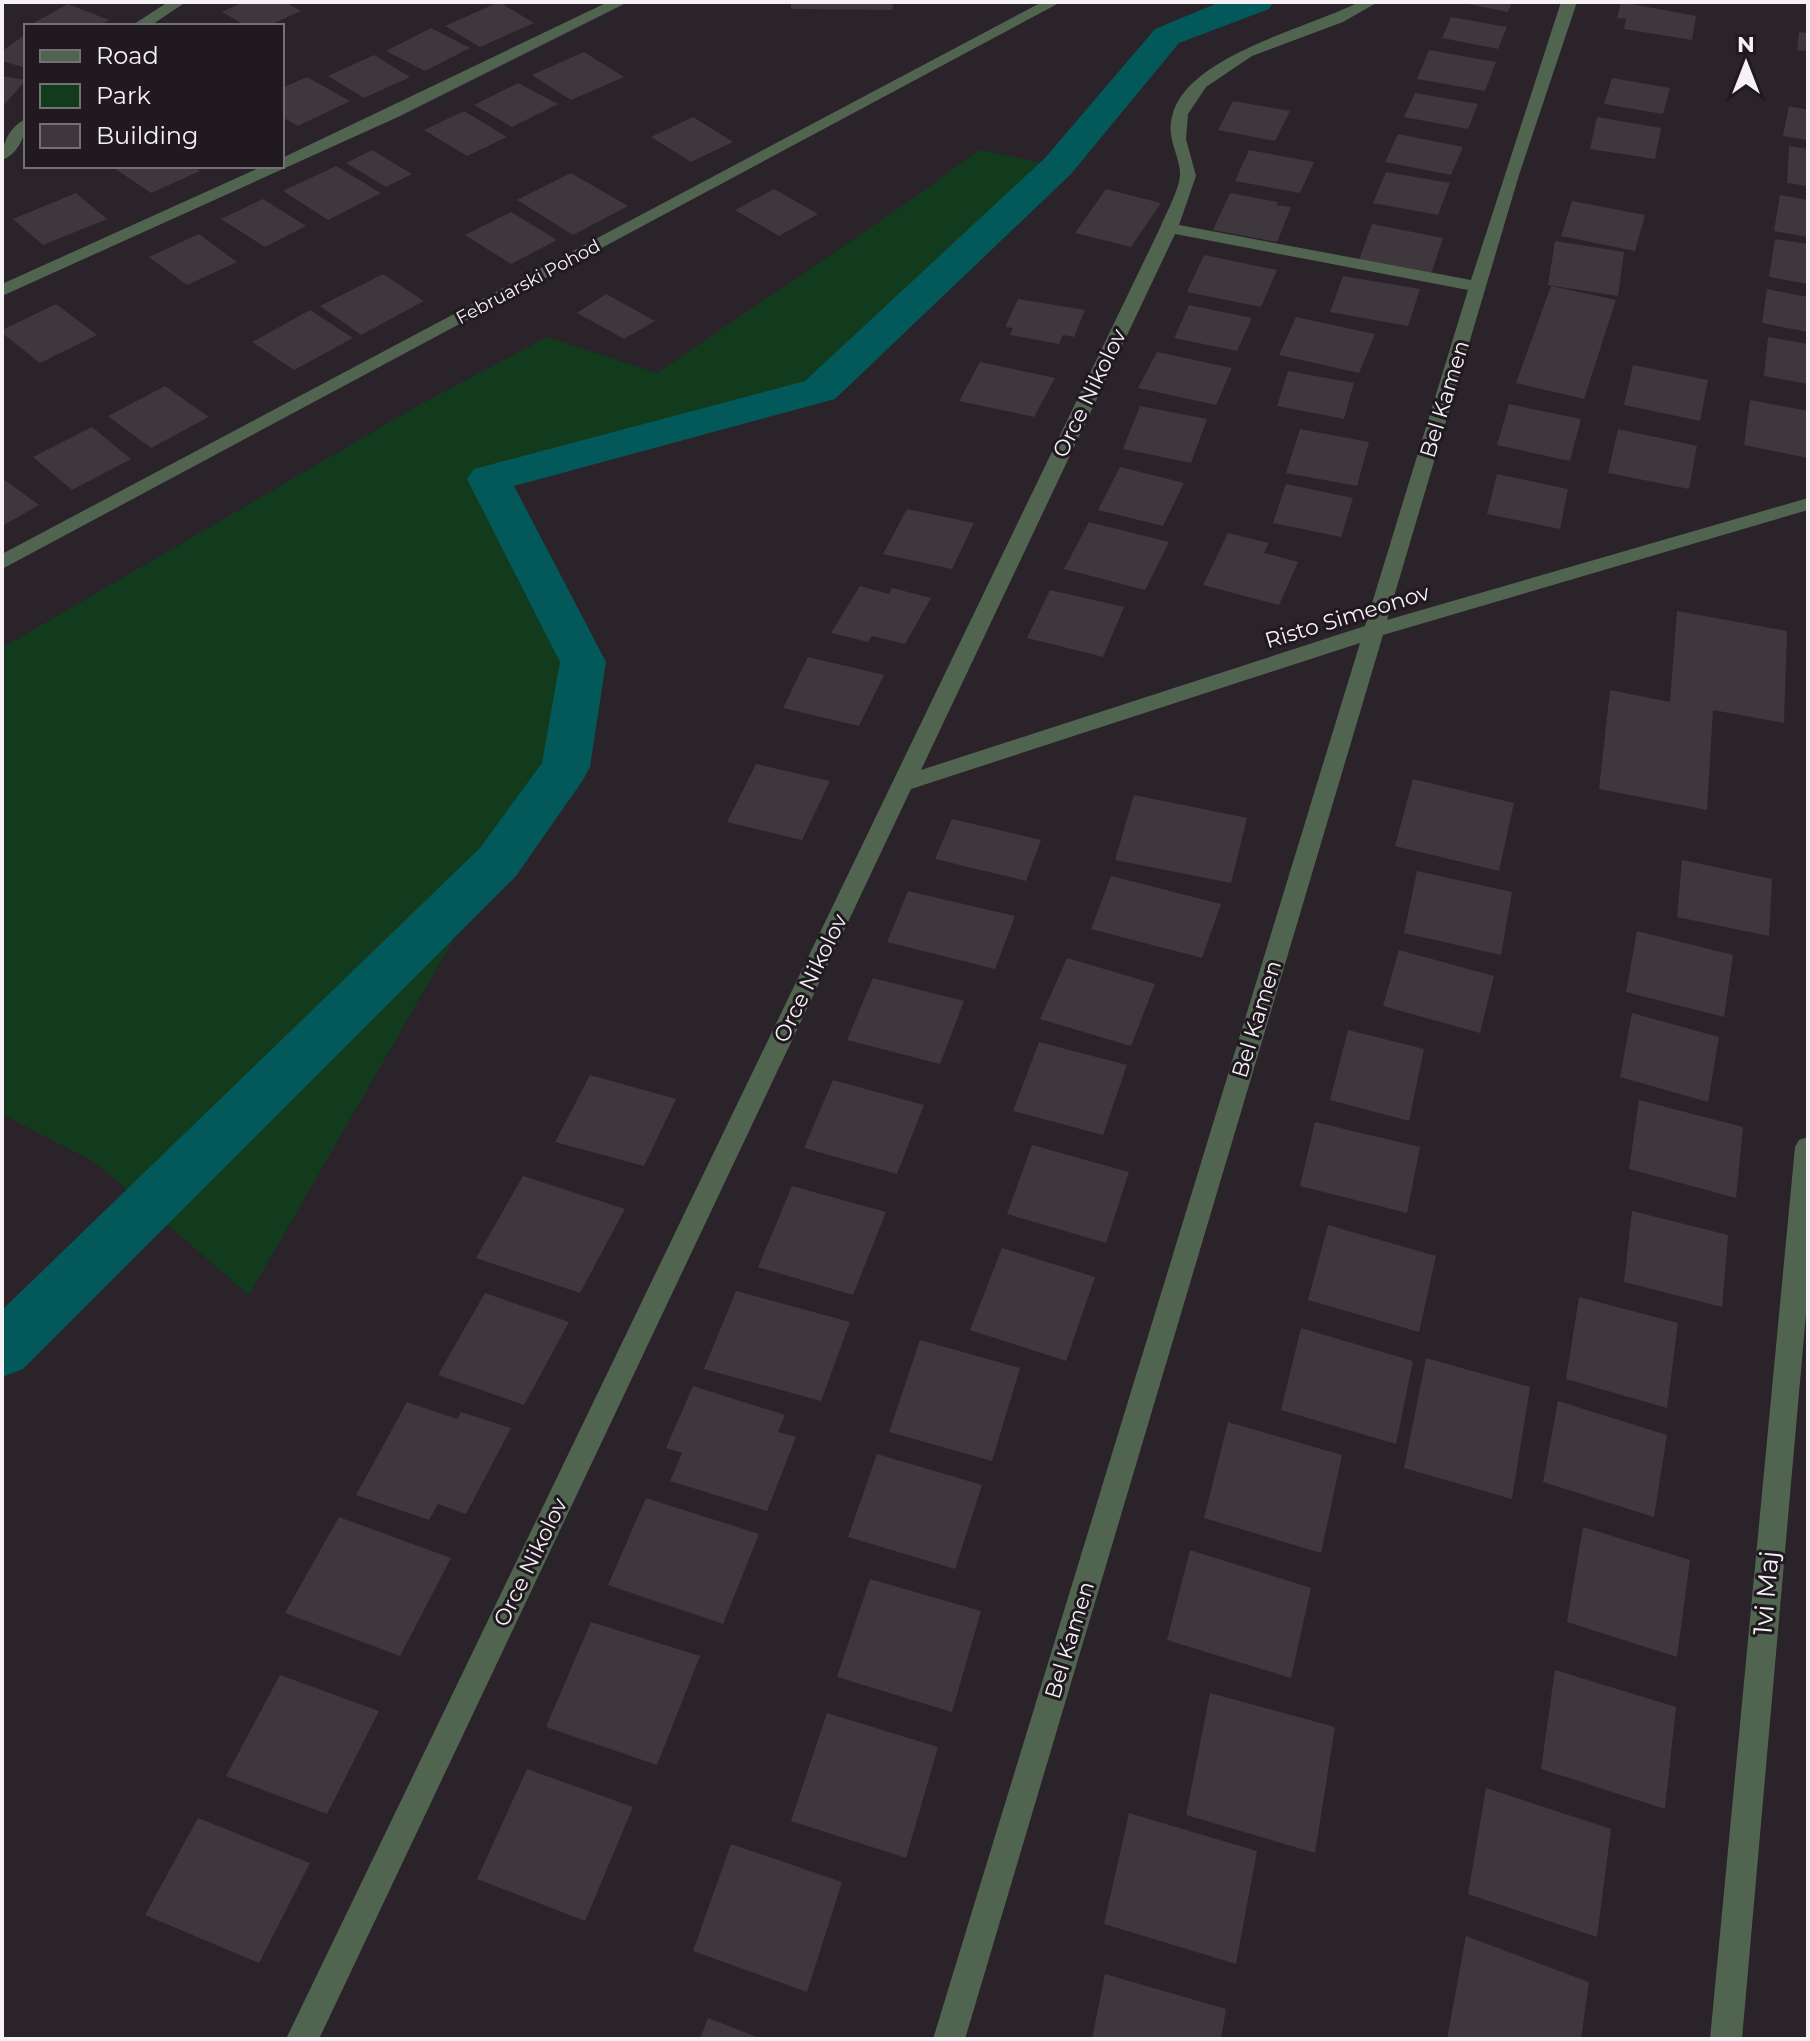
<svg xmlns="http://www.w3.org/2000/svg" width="1810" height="2041" font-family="Montserrat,sans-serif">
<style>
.green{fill:#123b1e}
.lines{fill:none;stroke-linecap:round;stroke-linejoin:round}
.canal{fill:#035959;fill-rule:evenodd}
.building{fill:#3e373e}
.minor{fill:#516450;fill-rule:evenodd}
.labels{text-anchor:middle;stroke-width:6;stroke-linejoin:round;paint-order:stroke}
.far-street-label{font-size:18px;fill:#f5f1f5;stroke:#201a20}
.street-label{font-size:22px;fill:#f5f1f5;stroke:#201a20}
.near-street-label{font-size:26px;fill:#f5f1f5;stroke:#201a20}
</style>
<rect width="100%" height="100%" fill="#2a232a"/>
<path class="green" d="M979,150L1058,166L835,387L489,479L583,662L566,767L498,862L249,1295L96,1163L2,1114V648L421,404L547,337L657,373L914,198Z"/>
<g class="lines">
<path class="canal" d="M1220,2H1274L1269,9L1179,43L1071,174L835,399L514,486L606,662L590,767L583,780L516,876L23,1369L2,1377V1310L480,848L542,763L560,662L467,479L474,469L805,381L1045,158L1155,29Z"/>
</g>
<path class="building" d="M243,2H285L301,11L268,26H247L222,12Z
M499,2L534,23L480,47L445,26Z
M791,2H894L892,10L791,9Z
M1458,2H1512L1508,12Z
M1621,2L1696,16L1692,40L1624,29L1626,19L1617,18Z
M68,4L109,20L99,26H28Z
M1451,17L1507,27L1498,49L1442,38Z
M431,28L470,48L425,71L386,51Z
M1799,32L1808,33V51L1797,50Z
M26,34V68L2,61V51Z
M1429,50L1496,62L1485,91L1417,79Z
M584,52L624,77L571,100L532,75Z
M374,55L410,77L364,98L328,76Z
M2,76L26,80L2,107Z
M307,77L350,101L298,126L282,117V88Z
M1612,78L1670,88L1663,114L1604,104Z
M518,83L558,104L512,127L474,105Z
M1415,93L1478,104L1468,129L1404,117Z
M1233,101L1290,111L1275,141L1218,130Z
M1789,106L1808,110V140L1783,136Z
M464,111L507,137L467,156L424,130Z
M693,117L733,142L691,162L651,137Z
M1597,117L1661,128L1655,159L1590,149Z
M1398,134L1463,147L1451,175L1385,162Z
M1789,146L1808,149V186L1787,183Z
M372,150L412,174L386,187L346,163Z
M1249,150L1314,162L1300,193L1235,181Z
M118,166H192L200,171L151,193L114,168Z
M336,166L381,193L328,220L283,191Z
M1386,172L1450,183L1438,215L1373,203Z
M571,173L628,206L573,235L517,200Z
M774,189L818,214L779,236L735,210Z
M1106,189L1161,203L1131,247L1075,233Z
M76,193L107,219L43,245L13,219Z
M1230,193L1278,202L1276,205L1291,207L1277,242L1213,230Z
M1780,195L1808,200V237L1774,231Z
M263,199L306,226L265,247L221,219Z
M1572,201L1645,215L1635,251L1561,236Z
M511,212L557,240L511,264L465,235Z
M1372,224L1443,238L1431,274L1359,260Z
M199,234L237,262L187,285L149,257Z
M1775,239L1808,244V284L1769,277Z
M1555,241L1624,252L1618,296L1548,285Z
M1204,255L1277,270L1261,307L1187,292Z
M383,274L424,301L361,335L320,306Z
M1343,276L1420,289L1408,326L1330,312Z
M1551,286L1616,300L1584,399L1516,383Z
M1767,289L1808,297V332L1762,323Z
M606,294L655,321L624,339L577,313Z
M1018,299L1085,310L1074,337L1063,335L1059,344L1010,335L1013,328L1005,327Z
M56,304L97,335L40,363L2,333V330Z
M1189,305L1252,318L1237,351L1174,338Z
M310,310L353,338L294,370L252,342Z
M1296,317L1375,334L1359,373L1279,355Z
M1768,337L1808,344V384L1764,376Z
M1157,352L1232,368L1216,405L1138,388Z
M980,362L1055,378L1034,417L959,401Z
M1633,365L1708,380L1700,421L1624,405Z
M1288,371L1354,383L1344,419L1277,406Z
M165,386L209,417L151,448L108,416Z
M1750,400L1808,411V458L1744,445Z
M1509,404L1581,419L1570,461L1497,445Z
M1140,406L1207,419L1191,463L1123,449Z
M92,427L131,459L72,490L33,457Z
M1300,429L1369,442L1357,486L1286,473Z
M1618,429L1697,446L1689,489L1608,473Z
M1120,467L1184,483L1163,526L1098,510Z
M1497,474L1568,489L1560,529L1487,514Z
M2,478L39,505L2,526Z
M1286,484L1353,498L1341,537L1273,523Z
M907,509L974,523L952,569L883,554Z
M1089,522L1169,542L1145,590L1064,569Z
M1228,533L1269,543L1264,553L1298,562L1279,605L1203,585Z
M860,586L889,594L892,588L931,598L905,644L872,636L868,642L831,633Z
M1050,590L1124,607L1103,657L1027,638Z
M1677,611L1787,631L1784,723L1713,710L1707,810L1599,789L1610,690L1670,702Z
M808,657L884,675L859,726L783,708Z
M756,764L830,781L802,840L727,822Z
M1413,779L1514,803L1499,871L1395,846Z
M1134,795L1247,818L1231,883L1115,860Z
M952,819L1041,840L1026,881L935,859Z
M1682,860L1772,879L1769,936L1677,917Z
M1417,871L1512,892L1501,955L1404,933Z
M1111,876L1221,904L1202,958L1091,929Z
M908,891L1015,916L995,969L887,942Z
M1637,931L1733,955L1724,1017L1626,992Z
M1399,950L1494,976L1480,1033L1383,1006Z
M1067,958L1155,984L1131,1046L1040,1019Z
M873,978L964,1001L940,1064L847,1040Z
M1632,1013L1719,1037L1708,1102L1620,1077Z
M1348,1030L1424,1049L1409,1121L1330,1100Z
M1039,1042L1127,1065L1103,1135L1013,1111Z
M590,1075L676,1099L644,1166L555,1142Z
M833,1080L924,1105L897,1174L804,1148Z
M1639,1100L1743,1127L1736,1198L1629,1169Z
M1315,1122L1420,1147L1407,1213L1300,1186Z
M1032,1145L1129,1172L1106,1243L1007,1214Z
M523,1176L625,1209L580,1293L476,1258Z
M792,1186L886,1212L853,1295L758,1267Z
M1632,1211L1728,1235L1722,1307L1624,1282Z
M1328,1225L1436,1256L1419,1332L1308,1300Z
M1002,1248L1095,1277L1066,1361L970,1330Z
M736,1291L850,1322L821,1401L704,1369Z
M485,1293L569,1322L524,1405L438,1375Z
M1579,1297L1678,1323L1667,1408L1566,1379Z
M1301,1328L1413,1361L1396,1444L1281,1410Z
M920,1340L1020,1368L992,1461L889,1432Z
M1426,1358L1530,1387L1512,1499L1404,1468Z
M693,1386L785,1415L778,1432L796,1437L767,1511L670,1481L682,1453L666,1448Z
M1558,1401L1667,1435L1654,1517L1543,1482Z
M407,1402L457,1419L461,1412L511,1428L466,1514L438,1504L429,1520L356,1495Z
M1228,1422L1342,1455L1321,1553L1204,1518Z
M877,1454L982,1485L955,1569L848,1537Z
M646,1498L759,1534L723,1624L608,1585Z
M339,1517L451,1558L400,1656L285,1613Z
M1583,1527L1690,1560L1677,1657L1567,1622Z
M1190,1550L1311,1588L1291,1678L1167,1640Z
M870,1579L981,1611L952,1712L837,1677Z
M591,1622L700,1656L657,1765L546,1727Z
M1555,1670L1676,1707L1665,1809L1541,1769Z
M280,1675L379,1711L327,1814L226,1776Z
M1210,1693L1335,1727L1315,1853L1186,1815Z
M827,1713L938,1747L906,1858L791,1821Z
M527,1769L633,1807L585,1921L477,1879Z
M1486,1788L1611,1829L1597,1937L1468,1894Z
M1129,1813L1257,1851L1236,1964L1104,1924Z
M198,1818L310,1863L259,1963L145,1915Z
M731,1844L842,1882L807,1992L693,1951Z
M1466,1936L1589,1982L1581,2039H1447Z
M1105,1974L1226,2009L1221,2039H1092Z
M708,2018L762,2039H700Z"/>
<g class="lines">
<path class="minor" d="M168,2H186L150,26H131Z
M608,2H628L398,117L2,296V284L263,166H282V158Z
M1042,2H1061L2,569V554Z
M1359,2H1378L1343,22L1252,56L1206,87L1188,114L1186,139L1196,176L1179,225L1471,280L1561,2H1577L1519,175L1387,620L1808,498V510L1383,635L965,2039H933L1360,643L911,789L319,2039H286L1160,228C1166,213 1178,192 1180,176C1181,157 1166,140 1172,117C1185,56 1309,28 1359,2ZM1175,234L1468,290L1365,626L921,770Z
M26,119C26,136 18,154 2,160C2,143 10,126 26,119Z
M1808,1137V1291L1742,2039H1710L1795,1147L1799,1140Z"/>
</g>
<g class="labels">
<g class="far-street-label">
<text transform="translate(528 282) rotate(-28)" y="6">Februarski Pohod</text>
</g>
<g class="street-label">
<text transform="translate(1089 393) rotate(-64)" y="8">Orce Nikolov</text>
<text transform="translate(1444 399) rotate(-73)" y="8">Bel Kamen</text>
<text transform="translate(1347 616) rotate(-17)" y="8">Risto Simeonov</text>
<text transform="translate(810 978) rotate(-64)" y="8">Orce Nikolov</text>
<text transform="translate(1256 1019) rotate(-73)" y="8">Bel Kamen</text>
<text transform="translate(530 1562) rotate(-64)" y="8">Orce Nikolov</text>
<text transform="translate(1069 1640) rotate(-73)" y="8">Bel Kamen</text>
</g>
<g class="near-street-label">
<text transform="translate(1766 1593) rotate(-85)" y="9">1vi Maj</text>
</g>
</g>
<rect width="1810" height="2041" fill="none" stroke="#f5f1f5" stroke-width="8"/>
<rect x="24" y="24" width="260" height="144" fill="#201a20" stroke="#757075" stroke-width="2"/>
<rect x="40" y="50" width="40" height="12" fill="#516450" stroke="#757075" stroke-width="2"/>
<text x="96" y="64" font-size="24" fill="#f5f1f5">Road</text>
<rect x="40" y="84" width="40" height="24" fill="#123b1e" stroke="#757075" stroke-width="2"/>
<text x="96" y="104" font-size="24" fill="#f5f1f5">Park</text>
<rect x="40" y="124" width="40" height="24" fill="#3e373e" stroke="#757075" stroke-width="2"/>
<text x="96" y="144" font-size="24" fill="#f5f1f5">Building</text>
<g transform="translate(1746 64)" stroke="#201a20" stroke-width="6" paint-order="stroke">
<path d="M0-6L14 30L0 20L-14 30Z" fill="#f5f1f5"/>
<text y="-12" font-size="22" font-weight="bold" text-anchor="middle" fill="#f5f1f5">N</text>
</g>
</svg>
